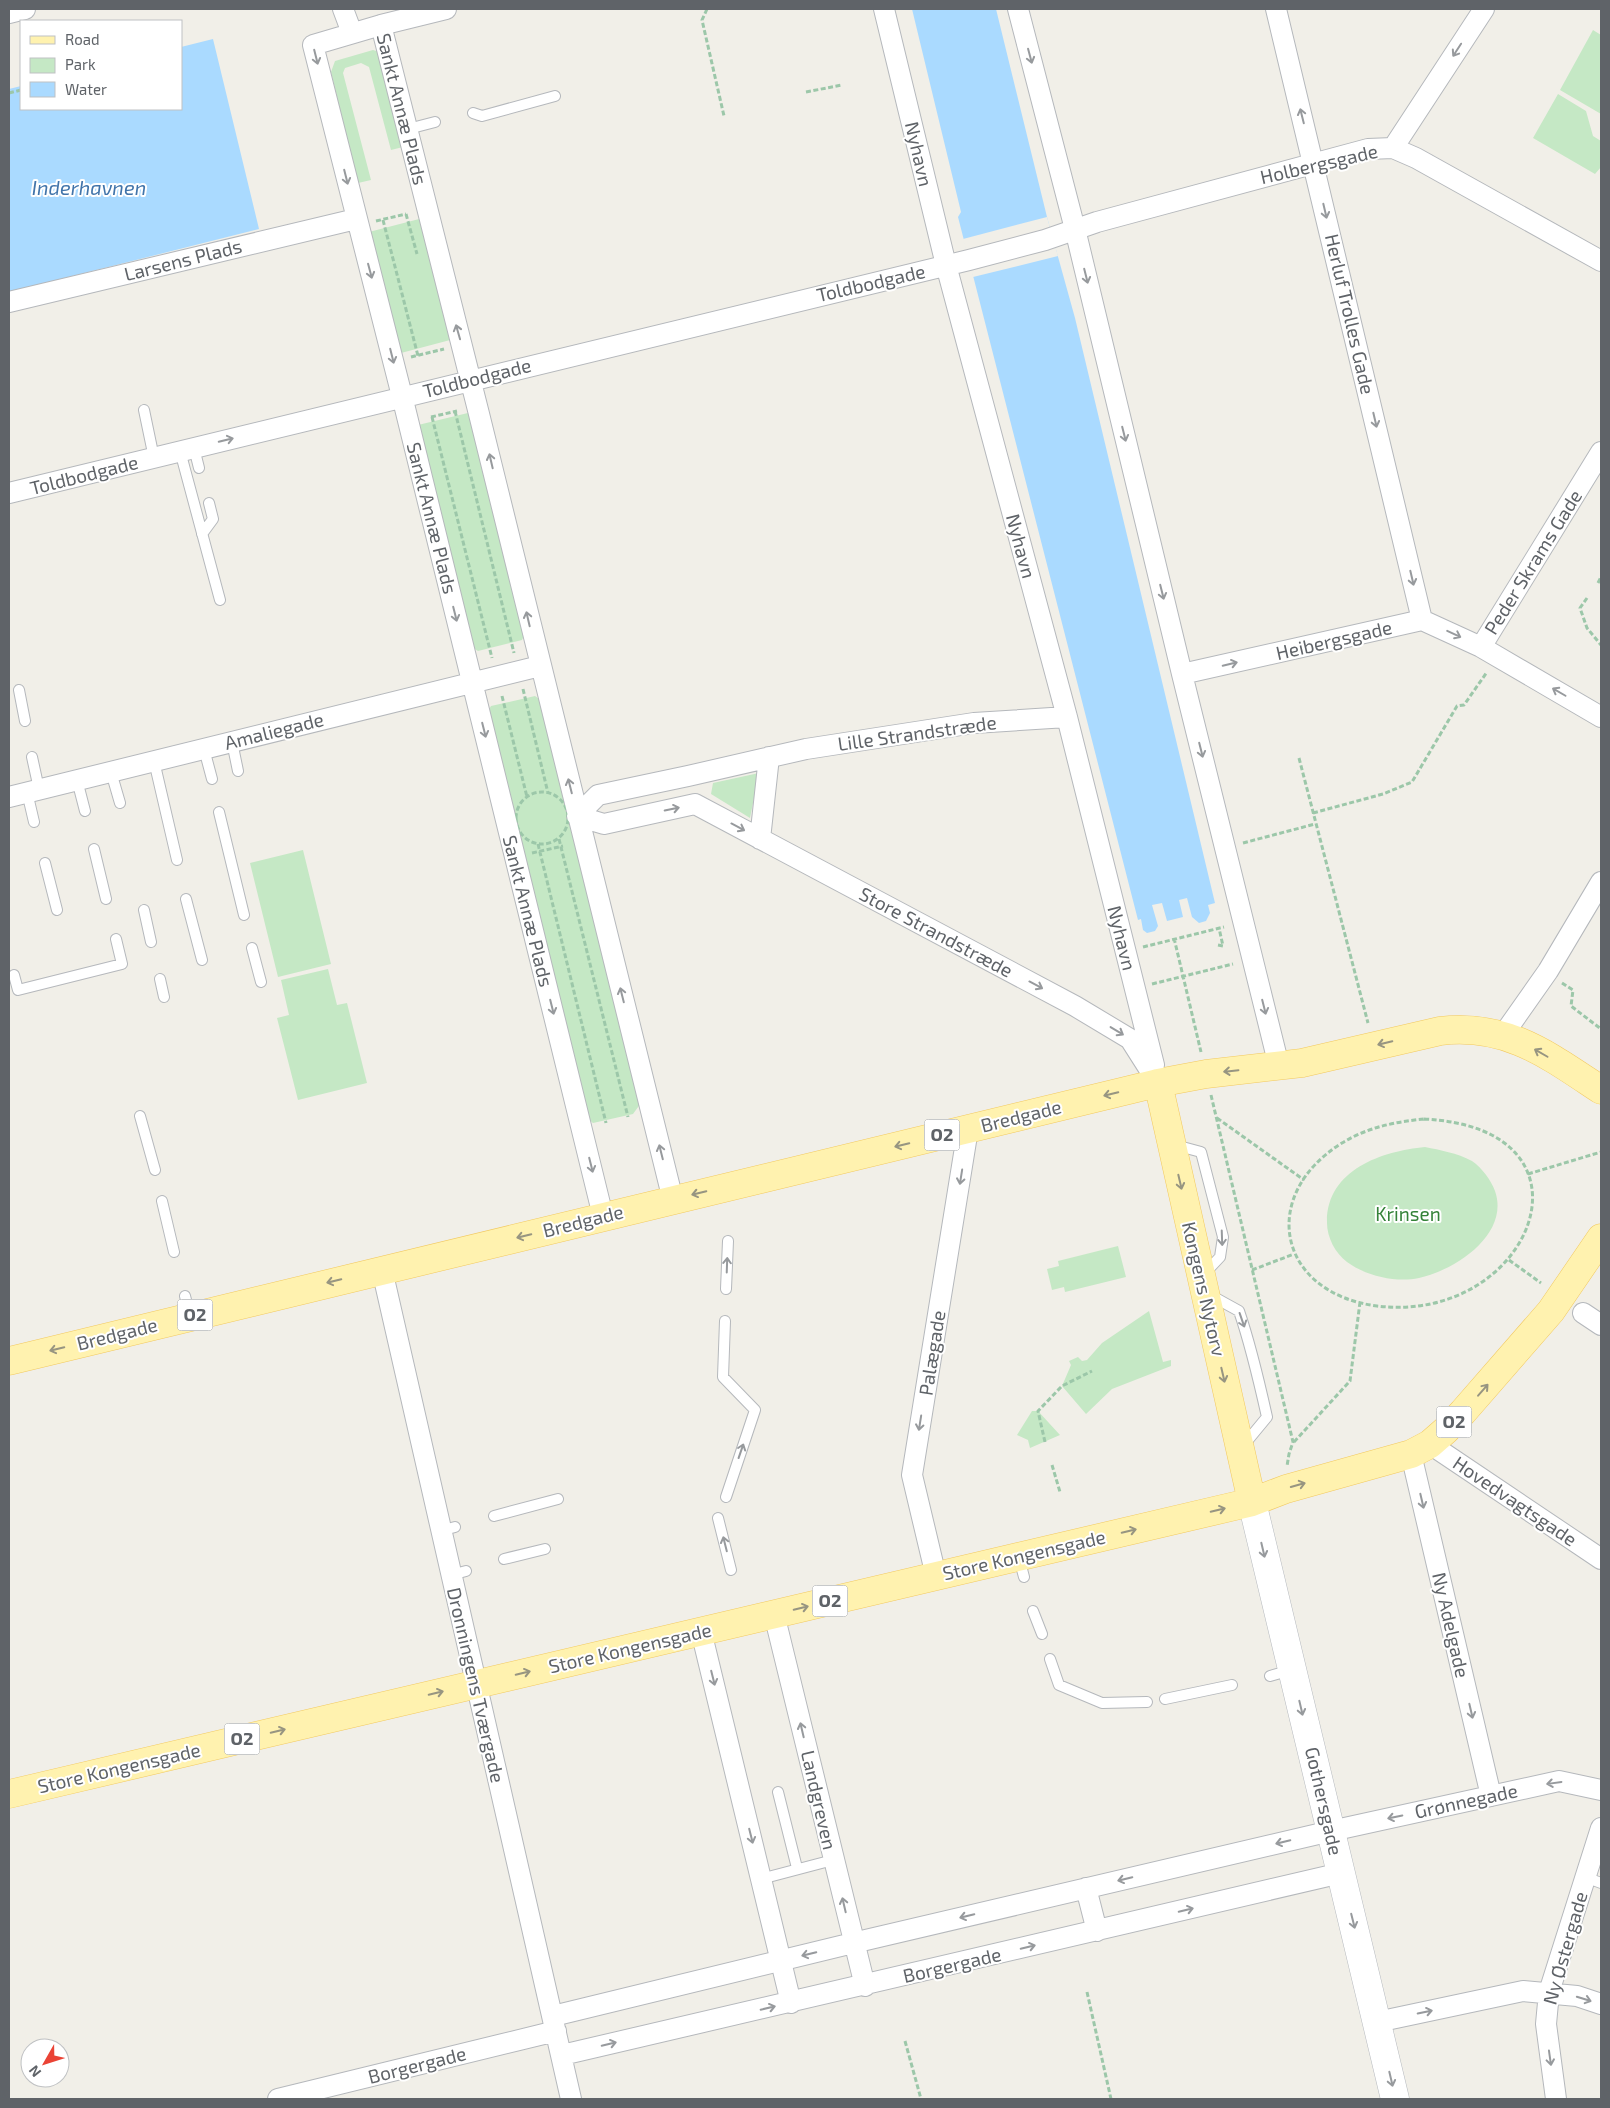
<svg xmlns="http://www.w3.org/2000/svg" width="1610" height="2108" font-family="'Exo 2',sans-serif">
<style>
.green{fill:#c5e8c5}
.water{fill:#aadaff}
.pier{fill:#f1efe8}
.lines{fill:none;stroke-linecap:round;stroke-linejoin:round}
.lane-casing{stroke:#b5b8bc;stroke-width:12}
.street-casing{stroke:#b5b8bc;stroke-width:22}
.secondary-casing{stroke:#b6babf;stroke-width:29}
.primary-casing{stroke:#f2c960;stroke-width:29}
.path{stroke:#9cc7a9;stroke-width:3;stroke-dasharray:5 2.5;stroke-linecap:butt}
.lane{stroke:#fff;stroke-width:10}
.street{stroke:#fff;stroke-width:20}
.secondary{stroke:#fff;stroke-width:28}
.primary{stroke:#fff2af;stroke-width:28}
.oneway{stroke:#979a9d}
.oneway2{stroke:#979581}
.labels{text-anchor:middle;stroke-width:4;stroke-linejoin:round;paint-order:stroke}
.shield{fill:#fff;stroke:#8f9295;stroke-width:1}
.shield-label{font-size:18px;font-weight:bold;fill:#5f6368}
.street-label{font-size:19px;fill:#5f6368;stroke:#fff}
.park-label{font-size:19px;fill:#348238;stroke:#fff}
.water-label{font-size:20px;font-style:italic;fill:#4174aa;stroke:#fff}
</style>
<rect width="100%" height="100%" fill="#f1efe8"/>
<path class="green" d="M1593,30L1601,35V114L1560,90Z
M373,50L383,53L407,146L391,150L369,67L361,63L345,68L343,73L371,180L358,183L331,72L335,61Z
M1558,94L1586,111L1593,136L1601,141V167L1595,174L1533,138Z
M423,218L454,339L401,353L369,232Z
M472,412L526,632L522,640L478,651L470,646L418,425Z
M535,696L542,701L641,1103L633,1114L593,1123L587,1118L487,713L491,706Z
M759,773L750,818L711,794L713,783Z
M303,850L331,964L278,977L250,863Z
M328,969L337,1005L347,1003L367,1083L298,1100L277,1018L289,1015L281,980Z
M1425,1147C1440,1150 1457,1153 1472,1161C1482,1168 1491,1180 1495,1191C1510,1234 1456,1270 1419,1278C1396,1283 1366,1276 1347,1262C1335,1253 1327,1237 1327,1223C1326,1170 1382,1151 1425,1147Z
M1118,1246L1126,1277L1065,1292L1064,1287L1052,1290L1047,1269L1059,1266L1058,1261Z
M1149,1311L1163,1362L1171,1360V1366L1112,1389L1086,1414L1062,1386L1071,1365L1069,1361L1078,1357L1082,1361L1087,1360L1102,1343Z
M1032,1411H1038L1060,1435L1030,1448L1028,1440L1017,1435Z"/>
<path class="water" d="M912,9H996L1047,217L1075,318L1215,903L1208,905L1210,913L1206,921L1199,923L1192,917L1187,898L1179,900L1183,917L1167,921L1162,903L1152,905L1158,926L1155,931L1147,933L1143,930L1141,919L1138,920L958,217L961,212Z
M213,39L259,229L9,292V89L21,86V109H181V47Z"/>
<path class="pier" d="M1047,217L1058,256L973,277L963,239Z"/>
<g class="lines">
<defs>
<path id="lane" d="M473,113L482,116L555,96
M408,129L435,122
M144,410L154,458
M194,448L199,468
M180,451L220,600
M202,534L213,519L209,503
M19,690L25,721
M232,742L238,771
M204,749L212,779
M32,757L39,789
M154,761L177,860
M111,772L120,803
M77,780L85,811
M27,792L34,822
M219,812L244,915
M94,849L106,899
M45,863L57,910
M186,899L202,960
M144,910L151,942
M252,948L261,982
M14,975L18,990L122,964L116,939
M160,979L164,997
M140,1116L155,1170
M1175,1145L1201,1152L1223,1237L1220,1257L1204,1274
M162,1201L174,1252
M726,1289L728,1241
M1210,1295L1239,1311C1251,1346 1259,1381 1267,1417L1243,1446
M185,1296L190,1316
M725,1321L723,1377L755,1410L726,1497
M494,1516L558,1499
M718,1518L731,1570
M440,1531L455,1527
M1019,1558L1024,1577
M504,1559L545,1549
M451,1575L466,1571
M1033,1611L1042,1634
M1050,1659L1059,1685L1102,1703L1147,1702
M1270,1676L1291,1670
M1165,1699L1232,1685
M778,1792L797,1868
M1585,1877L1601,1883
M761,1879L833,1860"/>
<path id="street" d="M343,9L352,33
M446,9L381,25L313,45L402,396L603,1216
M884,9L946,265L1067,717L1154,1065
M1018,9L1075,229L1182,674L1279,1066
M1276,9L1422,620
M9,13L25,9
M381,25C481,416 576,808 673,1200
M1393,148L1484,9
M9,302L356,219
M9,493L969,260L1045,240L1097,222L1368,149L1393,148L1416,158L1601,261
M1481,647L1601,452
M1182,674L1422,620L1481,647L1601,717
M1067,717L974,723L806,749L688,776L598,795L577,816L604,824L695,804L1075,1006L1130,1039L1158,1083
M9,797L540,666
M760,839L769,757
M1503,1035L1548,971L1601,882
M382,1270L571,2099
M1583,1313L1601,1325
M1430,1444L1601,1559
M1411,1454L1491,1796
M936,1576L912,1475L968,1129
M774,1614L865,1986
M701,1631L791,2003
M1086,1888L1097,1931
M553,2016L853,1943L1331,1831L1559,1781L1601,1790
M1377,2022L1523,1991L1577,1996L1601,2004
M562,2055L1341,1873
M278,2099L556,2031
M1556,2099L1546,2024L1549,1992L1601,1828"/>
<path id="secondary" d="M1252,1502L1395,2099"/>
<path id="primary" d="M1158,1083L1252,1502
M9,1361L1158,1083L1206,1074L1302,1063L1440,1031C1507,1023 1548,1055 1601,1090
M9,1794L1252,1502L1286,1489L1411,1454L1430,1444L1446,1430L1463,1412L1551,1311L1601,1238"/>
</defs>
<use href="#lane" class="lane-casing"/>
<use href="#street" class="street-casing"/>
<use href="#secondary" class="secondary-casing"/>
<use href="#primary" class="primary-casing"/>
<path class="path" d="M707,9L702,20L724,116
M806,92L842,85
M9,93L21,90
M406,214L417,254
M383,220L418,356
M376,221L406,214
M411,357L444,349
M455,411L514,653
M431,417L457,411
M432,417L492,658
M1598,583L1601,577
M1587,598L1580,608L1587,628L1601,645
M523,689L548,793
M502,696L527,797
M1299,758L1368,1023
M516 818a26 26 0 1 1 52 0a26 26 0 1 1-52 0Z
M1313,813L1383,794L1412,782L1457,706L1464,705L1487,672
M559,839L628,1117
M1243,843L1315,824
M538,844L606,1123
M532,853L563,846
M1174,938L1201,1052
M1218,945L1223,946L1219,928
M1143,947L1224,927
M1562,983L1573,990L1571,1006L1601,1029
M1152,984L1233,964
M1211,1095L1293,1442L1289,1454L1287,1466
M1217,1118L1304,1180
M1424,1119C1610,1128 1532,1325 1377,1306C1277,1293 1258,1195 1342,1143C1368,1127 1395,1122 1424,1119Z
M1528,1174L1601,1152
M1509,1260L1541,1283
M1252,1270L1294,1254
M1045,1442L1038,1411L1062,1386L1092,1371
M1294,1442L1350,1381L1360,1302
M1052,1465L1060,1492
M1087,1992L1111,2099
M905,2041L921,2099"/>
<use href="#lane" class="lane"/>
<use href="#street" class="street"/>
<use href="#secondary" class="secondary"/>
<use href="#primary" class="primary"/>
</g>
<defs><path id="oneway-shaft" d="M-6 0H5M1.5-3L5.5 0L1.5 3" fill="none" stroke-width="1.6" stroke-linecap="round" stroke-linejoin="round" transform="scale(1.25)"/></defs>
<g class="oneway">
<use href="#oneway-shaft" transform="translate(1457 50) rotate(123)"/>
<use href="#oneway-shaft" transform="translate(1030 56) rotate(75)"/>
<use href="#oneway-shaft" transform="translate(316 57) rotate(76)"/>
<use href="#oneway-shaft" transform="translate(1302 116) rotate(-104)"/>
<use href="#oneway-shaft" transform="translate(346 177) rotate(76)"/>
<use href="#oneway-shaft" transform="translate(1325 211) rotate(77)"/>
<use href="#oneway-shaft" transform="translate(370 271) rotate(75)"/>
<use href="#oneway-shaft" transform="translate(1086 276) rotate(76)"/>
<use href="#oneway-shaft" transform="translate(458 332) rotate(-106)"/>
<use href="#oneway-shaft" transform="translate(392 356) rotate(76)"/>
<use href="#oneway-shaft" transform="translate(1375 420) rotate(77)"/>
<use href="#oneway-shaft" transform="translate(1124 434) rotate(76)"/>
<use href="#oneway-shaft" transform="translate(226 440) rotate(-14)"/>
<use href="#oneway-shaft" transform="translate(491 461) rotate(-103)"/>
<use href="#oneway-shaft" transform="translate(1412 578) rotate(77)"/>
<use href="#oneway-shaft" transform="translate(1162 592) rotate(76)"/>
<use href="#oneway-shaft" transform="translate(455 614) rotate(76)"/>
<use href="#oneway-shaft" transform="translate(528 619) rotate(-103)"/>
<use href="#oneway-shaft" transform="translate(1454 634) rotate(25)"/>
<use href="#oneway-shaft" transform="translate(1230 664) rotate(-13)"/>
<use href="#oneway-shaft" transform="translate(1559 692) rotate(-150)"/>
<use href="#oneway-shaft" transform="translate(484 730) rotate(76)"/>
<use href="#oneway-shaft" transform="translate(1201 750) rotate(76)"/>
<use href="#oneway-shaft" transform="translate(570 786) rotate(-104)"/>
<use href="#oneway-shaft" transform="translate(672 809) rotate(-12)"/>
<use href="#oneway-shaft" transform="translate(738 827) rotate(28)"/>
<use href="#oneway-shaft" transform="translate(1036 985) rotate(28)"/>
<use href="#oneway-shaft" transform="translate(622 995) rotate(-104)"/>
<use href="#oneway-shaft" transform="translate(552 1007) rotate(76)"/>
<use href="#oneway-shaft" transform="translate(1264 1007) rotate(76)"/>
<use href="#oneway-shaft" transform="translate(1117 1031) rotate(31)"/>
<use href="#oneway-shaft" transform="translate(661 1152) rotate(-104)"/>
<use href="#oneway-shaft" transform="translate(591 1165) rotate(76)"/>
<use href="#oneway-shaft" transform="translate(961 1177) rotate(99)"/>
<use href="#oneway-shaft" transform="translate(1222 1238) rotate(88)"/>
<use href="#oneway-shaft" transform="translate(727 1265) rotate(-88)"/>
<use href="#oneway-shaft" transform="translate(1242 1320) rotate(71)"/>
<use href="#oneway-shaft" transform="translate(920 1423) rotate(99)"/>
<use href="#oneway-shaft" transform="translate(741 1451) rotate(-71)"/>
<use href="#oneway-shaft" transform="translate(1422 1501) rotate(77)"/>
<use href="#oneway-shaft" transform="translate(725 1544) rotate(-104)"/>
<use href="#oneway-shaft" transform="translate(1263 1550) rotate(77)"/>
<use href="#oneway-shaft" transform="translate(713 1678) rotate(76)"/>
<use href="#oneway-shaft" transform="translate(1301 1708) rotate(77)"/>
<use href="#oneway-shaft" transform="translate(1471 1711) rotate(77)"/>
<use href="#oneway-shaft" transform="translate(802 1730) rotate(-103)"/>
<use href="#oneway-shaft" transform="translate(1554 1783) rotate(172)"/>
<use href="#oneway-shaft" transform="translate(1395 1817) rotate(168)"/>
<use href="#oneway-shaft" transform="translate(751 1836) rotate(76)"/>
<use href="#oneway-shaft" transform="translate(1283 1842) rotate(167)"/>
<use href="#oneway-shaft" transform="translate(1125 1879) rotate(167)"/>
<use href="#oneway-shaft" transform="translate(844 1905) rotate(-103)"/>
<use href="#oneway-shaft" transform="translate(1186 1910) rotate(-13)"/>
<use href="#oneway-shaft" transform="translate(967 1916) rotate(167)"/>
<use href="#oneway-shaft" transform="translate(1353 1921) rotate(76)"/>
<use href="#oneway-shaft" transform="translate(1028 1947) rotate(-13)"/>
<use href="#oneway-shaft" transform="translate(809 1954) rotate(166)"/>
<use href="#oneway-shaft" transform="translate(1584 1999) rotate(17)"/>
<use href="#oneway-shaft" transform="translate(768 2008) rotate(-13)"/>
<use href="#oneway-shaft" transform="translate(1425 2012) rotate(-12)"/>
<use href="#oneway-shaft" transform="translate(609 2044) rotate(-13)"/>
<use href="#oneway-shaft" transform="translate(1550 2058) rotate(82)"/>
<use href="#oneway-shaft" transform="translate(1391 2079) rotate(77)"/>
</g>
<g class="oneway2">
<use href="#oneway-shaft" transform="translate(1385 1043) rotate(167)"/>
<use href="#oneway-shaft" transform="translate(1541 1053) rotate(-150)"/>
<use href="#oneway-shaft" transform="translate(1231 1071) rotate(174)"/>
<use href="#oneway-shaft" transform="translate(1111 1094) rotate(166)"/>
<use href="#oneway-shaft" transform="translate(902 1145) rotate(166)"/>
<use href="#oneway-shaft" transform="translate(1180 1182) rotate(77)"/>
<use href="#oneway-shaft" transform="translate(699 1193) rotate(167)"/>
<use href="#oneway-shaft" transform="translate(524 1236) rotate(166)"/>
<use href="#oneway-shaft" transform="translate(334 1281) rotate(166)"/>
<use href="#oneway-shaft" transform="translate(57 1349) rotate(166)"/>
<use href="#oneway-shaft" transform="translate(1223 1375) rotate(77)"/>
<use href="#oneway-shaft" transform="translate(1483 1390) rotate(-49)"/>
<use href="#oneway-shaft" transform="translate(1298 1485) rotate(-16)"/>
<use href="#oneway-shaft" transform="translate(1218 1510) rotate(-13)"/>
<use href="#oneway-shaft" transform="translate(1129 1531) rotate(-13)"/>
<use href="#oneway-shaft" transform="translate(801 1608) rotate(-13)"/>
<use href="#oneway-shaft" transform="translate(523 1673) rotate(-13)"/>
<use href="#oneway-shaft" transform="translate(436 1693) rotate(-13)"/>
<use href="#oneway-shaft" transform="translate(278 1731) rotate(-13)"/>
</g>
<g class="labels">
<g class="shield">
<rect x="924.5" y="1119.5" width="35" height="31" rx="4"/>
<rect x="177.5" y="1299.5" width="35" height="31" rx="4"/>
<rect x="1436.5" y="1406.5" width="35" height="31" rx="4"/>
<rect x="812.5" y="1585.5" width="35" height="31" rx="4"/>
<rect x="224.5" y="1723.5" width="35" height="31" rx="4"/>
</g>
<g class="shield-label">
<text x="942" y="1141">O2</text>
<text x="195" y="1321">O2</text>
<text x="1454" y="1428">O2</text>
<text x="830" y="1607">O2</text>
<text x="242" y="1745">O2</text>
</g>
<g class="street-label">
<text transform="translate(402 109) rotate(76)" y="7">Sankt Annæ Plads</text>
<text transform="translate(919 154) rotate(77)" y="7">Nyhavn</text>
<text transform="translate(1319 164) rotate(-13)" y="7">Holbergsgade</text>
<text transform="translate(183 260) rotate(-14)" y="7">Larsens Plads</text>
<text transform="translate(871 283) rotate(-13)" y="7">Toldbodgade</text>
<text transform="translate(1350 314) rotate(77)" y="7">Herluf Trolles Gade</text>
<text transform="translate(477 378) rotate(-14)" y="7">Toldbodgade</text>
<text transform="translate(84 475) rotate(-14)" y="7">Toldbodgade</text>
<text transform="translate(432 518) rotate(76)" y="7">Sankt Annæ Plads</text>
<text transform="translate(1021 546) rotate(75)" y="7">Nyhavn</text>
<text transform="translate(1533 562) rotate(-58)" y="7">Peder Skrams Gade</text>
<text transform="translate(1334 640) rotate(-13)" y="7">Heibergsgade</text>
<text transform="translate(274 731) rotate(-14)" y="7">Amaliegade</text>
<text transform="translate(917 733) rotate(-8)" y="7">Lille Strandstræde</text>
<text transform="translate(528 911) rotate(76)" y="7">Sankt Annæ Plads</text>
<text transform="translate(936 932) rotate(28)" y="7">Store Strandstræde</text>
<text transform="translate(1122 938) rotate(76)" y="7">Nyhavn</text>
<text transform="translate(1021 1116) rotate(-14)" y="7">Bredgade</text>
<text transform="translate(583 1221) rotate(-14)" y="7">Bredgade</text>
<text transform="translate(1204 1289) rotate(77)" y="7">Kongens Nytorv</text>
<text transform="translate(117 1334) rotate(-14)" y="7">Bredgade</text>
<text transform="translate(932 1353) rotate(-81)" y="7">Palægade</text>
<text transform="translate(1515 1501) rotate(34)" y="7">Hovedvagtsgade</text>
<text transform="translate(1024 1555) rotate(-13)" y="7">Store Kongensgade</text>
<text transform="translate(1451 1625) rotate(77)" y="7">Ny Adelgade</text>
<text transform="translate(630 1648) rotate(-13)" y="7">Store Kongensgade</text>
<text transform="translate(476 1685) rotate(77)" y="7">Dronningens Tværgade</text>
<text transform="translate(119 1768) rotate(-13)" y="7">Store Kongensgade</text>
<text transform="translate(819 1800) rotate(77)" y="7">Landgreven</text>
<text transform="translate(1324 1801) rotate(77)" y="7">Gothersgade</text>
<text transform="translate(1466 1801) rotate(-12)" y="7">Grønnegade</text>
<text transform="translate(1565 1948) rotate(-74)" y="7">Ny Østergade</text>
<text transform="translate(952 1965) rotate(-13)" y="7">Borgergade</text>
<text transform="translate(417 2065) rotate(-14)" y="7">Borgergade</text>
</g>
<g class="park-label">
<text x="1408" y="1221">Krinsen</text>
</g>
<g class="water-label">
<text x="89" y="195">Inderhavnen</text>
</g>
</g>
<rect width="1610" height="2108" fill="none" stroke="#5f6368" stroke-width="20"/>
<rect x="20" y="20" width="162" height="90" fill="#ffffff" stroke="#bfc1c3"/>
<rect x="30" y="36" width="25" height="8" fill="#fff2af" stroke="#bfc1c3"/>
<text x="65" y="45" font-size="15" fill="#5f6368">Road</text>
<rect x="30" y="58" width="25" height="15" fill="#c5e8c5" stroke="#bfc1c3"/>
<text x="65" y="70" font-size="15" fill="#5f6368">Park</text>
<rect x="30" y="82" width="25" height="15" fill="#aadaff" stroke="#bfc1c3"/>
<text x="65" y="95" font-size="15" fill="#5f6368">Water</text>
<g transform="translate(45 2063) rotate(231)"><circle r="24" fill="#ffffff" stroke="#bfc1c3"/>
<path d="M0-4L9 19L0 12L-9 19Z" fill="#ea4335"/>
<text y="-8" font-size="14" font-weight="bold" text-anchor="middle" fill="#5f6368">N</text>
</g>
</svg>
